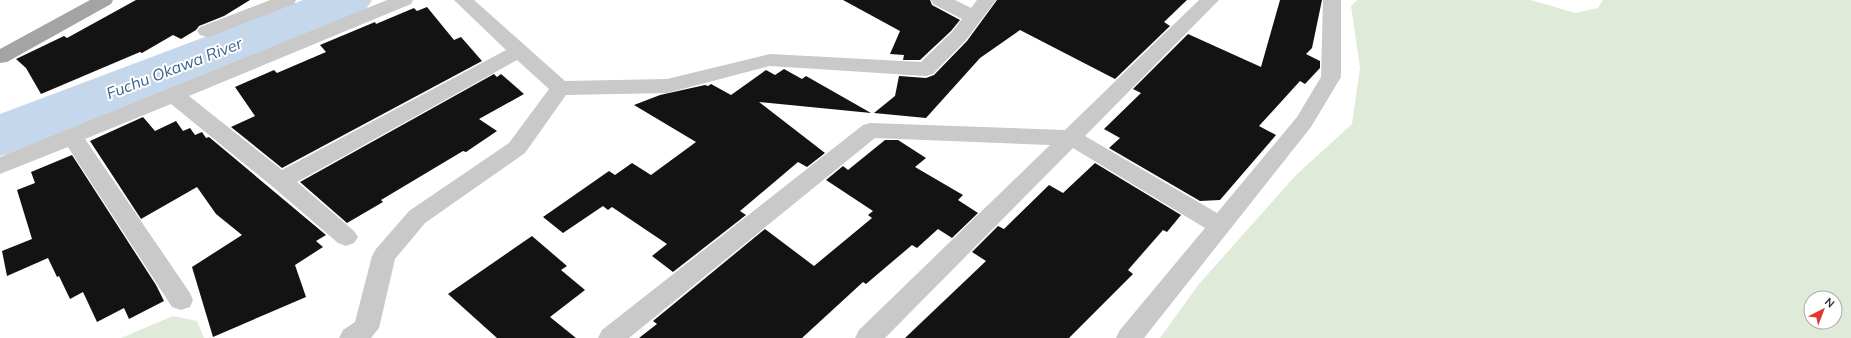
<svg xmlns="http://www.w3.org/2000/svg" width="1851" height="338" font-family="Mulish,sans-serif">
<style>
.green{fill:#e0ead9;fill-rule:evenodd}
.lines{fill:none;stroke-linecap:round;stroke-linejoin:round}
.river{fill:#c5d7ea;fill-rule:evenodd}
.building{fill:#131313}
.minor{fill:#c9c9c9;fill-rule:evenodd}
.primary{fill:#a4a4a4;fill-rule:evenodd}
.labels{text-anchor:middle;stroke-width:4;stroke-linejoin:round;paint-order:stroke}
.water-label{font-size:16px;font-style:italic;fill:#3c638c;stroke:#fff}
</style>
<rect width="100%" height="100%" fill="#fff"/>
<path class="green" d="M1357,0H1531L1575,13L1598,8L1603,0H1851V338H1160L1199,284L1296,175L1352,124L1360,68L1351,6ZM1811,298H1835V322H1811Z
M173,316L197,321L204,338H121Z"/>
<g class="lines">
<path class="river" d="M303,0H372L365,11L20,150L0,156V114Z"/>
</g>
<path class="building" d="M136,0H250L224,16L199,26L196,30L181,39L173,35L142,53L140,52L41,94L26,68L16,59L64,36L67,38Z
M843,0H930L932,5L960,20L951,31L920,60H903L904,55L890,54L900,31Z
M997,0H1187L1164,22L1170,26L1115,79L1020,30L980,58L926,118L874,113L895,96L899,76L926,78L934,75L967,41Z
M1280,0H1322L1312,48L1306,54L1320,61V68L1305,84L1300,81L1259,126L1276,135L1220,200L1200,201L1109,148L1120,138L1104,129L1141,93L1133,89L1188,34L1261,67Z
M427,7L454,40L461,37L482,61L282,168L231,127L255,116L235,87L274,70L277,73L326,52L320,45L363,27L375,22L376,24L414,8L417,11Z
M784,69L802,79L806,76L871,113L759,102L825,153L807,167L798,162L740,211L746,215L673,272L652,256L667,244L612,207L608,210L603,206L563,233L543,217L609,171L615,175L632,163L651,175L696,142L634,105L660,95L705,85L708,86L711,84L731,95L766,70L775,75Z
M494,74L497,77L501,74L524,94L479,119L497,131L466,152L463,151L381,200L383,202L347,223L300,182Z
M143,117L155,131L176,121L183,131L190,128L195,135L202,132L206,138L209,137L326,235L316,241L323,247L295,265L306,297L213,337L192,267L242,235L216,214L197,187L141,219L90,141Z
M885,140H898L926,158L915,167L963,195L958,200L978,213L952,238L938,229L917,248L912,245L866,284L863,282L802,338H639L657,324L653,321L765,229L814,266L872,218L868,215L873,211L826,180L843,166L848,170Z
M72,155L156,285L164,301L129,319L124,308L97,322L83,292L70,299L59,276L57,277L48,258L7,276L2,251L32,239L17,190L35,183L31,172Z
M1095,163L1181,215L1167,232L1163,230L1128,270L1133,274L1069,338H905L986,261L972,252L998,226L1004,229L1049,185L1063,193Z
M532,236L567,266L561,270L585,290L550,317L576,338H497L448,294Z"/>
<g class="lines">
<path class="minor" d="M270,0H296L294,4L214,35L207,37L200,35L197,31L200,27Z
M387,0H413L411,4L189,96L282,170L506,50L454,0H474L565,81L667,79L770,54L921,62L952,32L962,19L933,4L931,0H955L971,8L977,0H996L966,40L933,74L926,76L770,66L667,93L566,95L525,153L425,223L395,259L379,328L371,338H339L343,330L355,322L372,256L376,249L409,211L509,143L549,89L517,60L297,182L354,231L358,237L354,243L346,246L338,243L273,187L171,104L85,139L190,293L193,300L190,307L181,310L172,307L68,147L0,174V157Z
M1199,0H1219L1085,136L1217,213L1297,117L1321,77L1323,0H1341V77L1311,127L1144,338H1116L1120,330L1205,228L1073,148L885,338H855L859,330L1050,145L875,138L629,338H598L602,330L863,125L870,123L1065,130Z"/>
<path class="primary" d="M90,0H113L111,4L7,62L0,63V49Z"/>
</g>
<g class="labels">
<g class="water-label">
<text transform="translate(174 68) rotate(-21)" y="6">Fuchu Okawa River</text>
</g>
</g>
<g transform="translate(1823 310) rotate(42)"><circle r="19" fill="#ffffff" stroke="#ababab"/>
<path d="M0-3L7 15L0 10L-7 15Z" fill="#e2382f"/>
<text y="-6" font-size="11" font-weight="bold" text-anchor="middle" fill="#2c2c2c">N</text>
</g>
</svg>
